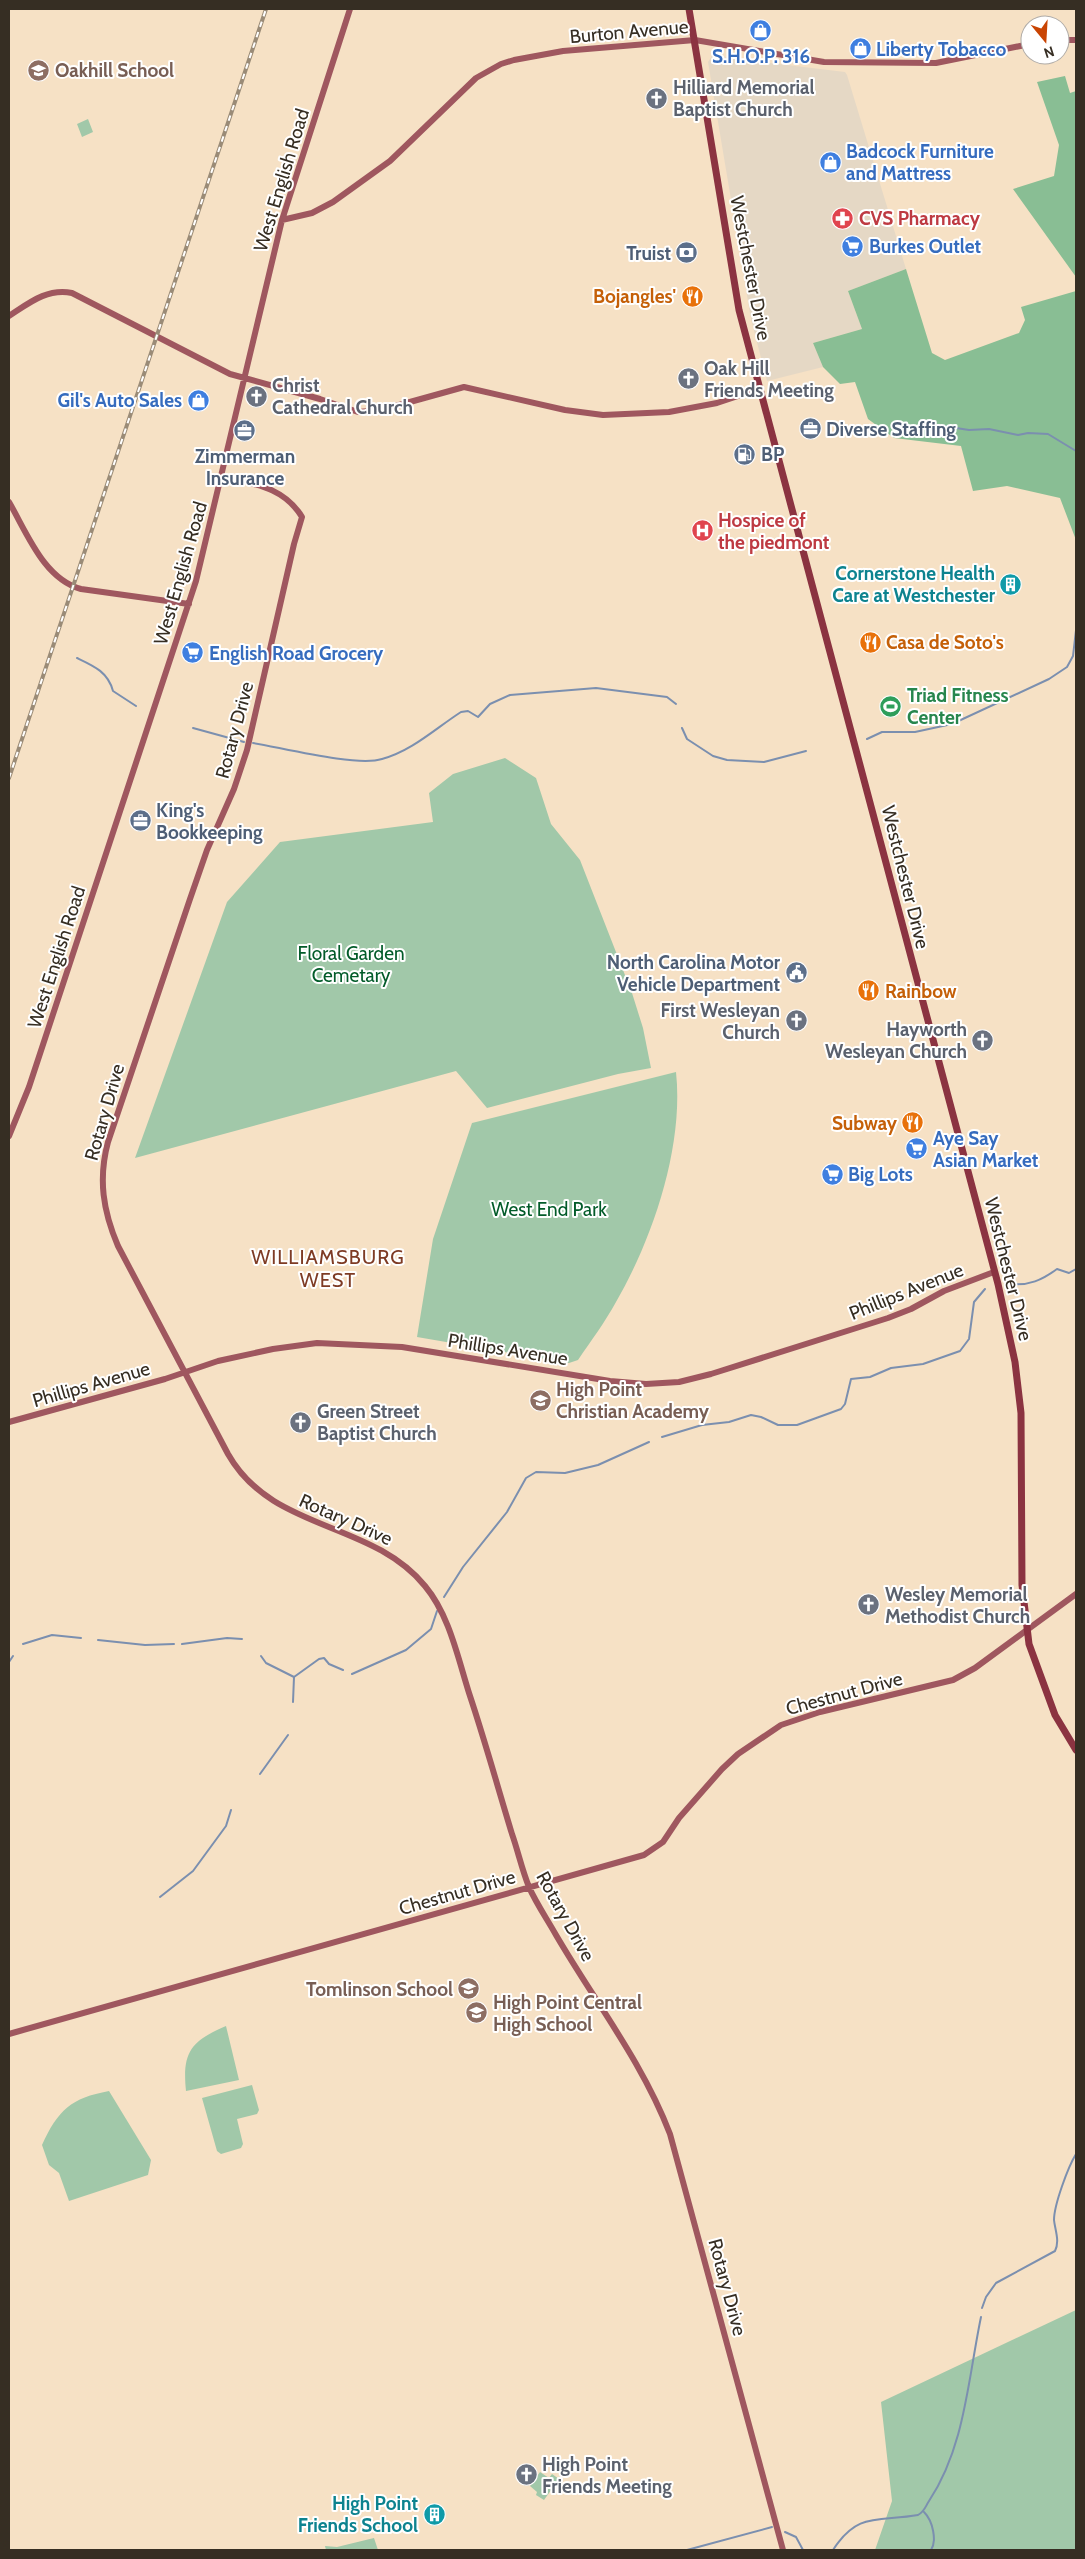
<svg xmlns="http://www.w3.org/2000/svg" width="1085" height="2559" font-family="Cabin,sans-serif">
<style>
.commercial{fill:#e5d8c5}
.green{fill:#a1c8a9}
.forest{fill:#89be94}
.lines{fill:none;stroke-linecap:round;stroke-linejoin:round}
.stream{stroke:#7b8faf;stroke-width:2}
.secondary{stroke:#9f575f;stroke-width:6}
.primary{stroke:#8b3341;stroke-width:7}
.rail-casing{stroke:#9a8b77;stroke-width:4}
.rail{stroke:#fff;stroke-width:2;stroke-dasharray:5.5;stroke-linecap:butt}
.labels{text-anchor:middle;stroke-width:4;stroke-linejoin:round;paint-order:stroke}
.street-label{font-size:19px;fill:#362e23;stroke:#fff}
.shop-label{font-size:19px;font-weight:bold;fill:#366cbe;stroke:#fff;text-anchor:start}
.education-label{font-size:19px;font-weight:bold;fill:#785e54;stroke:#fff;text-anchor:start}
.worship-label{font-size:19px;font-weight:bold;fill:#5b616d;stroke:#fff;text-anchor:start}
.health-label{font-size:19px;font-weight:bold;fill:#be3a42;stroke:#fff;text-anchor:start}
.service-label{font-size:19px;font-weight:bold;fill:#4e5e75;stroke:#fff;text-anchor:start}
.food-label{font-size:19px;font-weight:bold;fill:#c56008;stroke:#fff;text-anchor:end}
.culture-label{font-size:19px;font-weight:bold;fill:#0d838f;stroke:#fff;text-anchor:end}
.leisure-label{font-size:19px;font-weight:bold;fill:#27864d;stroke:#fff;text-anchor:start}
.park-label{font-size:19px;fill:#025b29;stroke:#fff}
.neighbourhood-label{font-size:20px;letter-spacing:1px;fill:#7e3b24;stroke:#fff}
</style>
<rect width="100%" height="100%" fill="#f6e1c5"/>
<path class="commercial" d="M712,56L845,72L847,75L906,269L848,291L862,329L813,343L823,367L767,381L751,319L708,62Z"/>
<path class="green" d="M88,119L93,132L82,137L77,124Z
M505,758L536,778L551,824L580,860L632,993L643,1028L651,1068L618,1074L487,1108L456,1071L135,1158L227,902L280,842L433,822L429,793L453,774Z
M676,1072C684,1146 653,1238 616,1302C605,1322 591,1341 578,1360L569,1363L417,1337L433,1239L472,1123Z
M226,2026L239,2080L186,2091C182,2052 191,2041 226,2026Z
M252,2085L259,2110L257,2114L237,2119L243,2144L241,2148L221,2154L217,2151L202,2098Z
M109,2091L151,2160L148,2175L69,2201L59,2173L49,2165L42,2145C58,2110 71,2098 109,2091Z
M1076,2310V2550H875L892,2501L881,2402Z
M540,2472L549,2478L552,2474L559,2479L544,2500L536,2495L537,2492L530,2486Z
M374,2538L378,2550H326L325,2546L337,2547Z"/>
<path class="forest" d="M1065,76L1070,93L1076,91V277L1013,189L1054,176L1059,145L1037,82Z
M906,269L932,353L945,360L1019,333L1025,320L1021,307L1076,291V540L1060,498L1007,486L973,491L961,446L894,438L868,419L855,382L840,384L823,367L813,343L862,329L848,291Z"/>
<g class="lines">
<path class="stream" d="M943,426L969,430L989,429L1018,435L1028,433L1048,434L1076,451
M77,658C94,666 108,672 113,691L136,706
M193,728L244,742
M682,728L687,739L713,756L727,760L764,762L806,751
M867,739L882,732H915L952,724L1049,679L1067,667L1073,656L1076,630
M253,743C283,748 357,767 382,759C412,751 436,728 461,712L468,711L478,717L490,704L510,695L596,688L667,697L676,704
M1010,1284C1029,1286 1042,1280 1057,1269L1069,1273L1076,1269
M662,1437L702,1425L729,1422L751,1415L761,1417L778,1425H797L841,1409L845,1404L851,1379L870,1377L891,1368L923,1364L960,1351L969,1339L974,1302L985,1289
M444,1597L463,1567L507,1512L526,1478L536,1472L565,1473L598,1465L649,1442
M98,1640L145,1645L174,1644
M23,1644L52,1635L81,1638
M182,1644L227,1638L242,1639
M261,1656L266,1663L294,1677
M9,1662L13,1656
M352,1674L406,1650L431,1629L437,1611
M293,1702L294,1677L319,1659L324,1658L329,1664L343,1670
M260,1774L288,1735
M160,1897L193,1871L226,1826L231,1810
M982,2308L986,2297L996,2283L1055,2251C1060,2241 1055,2230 1054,2220C1054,2205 1068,2167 1076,2154
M924,2512C933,2521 937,2541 931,2550
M785,2532L796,2537L803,2550
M687,2550L772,2527
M833,2550C858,2511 879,2522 918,2515C925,2511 925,2507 929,2501C965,2447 968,2379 981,2317"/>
<path class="secondary" d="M1060,40H1076
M282,220L312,213L333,202L390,161L476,78L501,64L514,60L563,51L695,40L824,62L936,63L1030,44
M9,316C29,303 47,288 72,293L230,374L320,399L358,412L381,410L464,387L565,410L603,415L669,412L717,403L759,389
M222,476C254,484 284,487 302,517L294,544L247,750L234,789L207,850L190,899L108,1142C98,1179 103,1211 118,1246L228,1454C272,1532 371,1520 425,1586C450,1616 458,1659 470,1696C485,1741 498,1788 512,1834C518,1851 522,1870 529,1887C536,1903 547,1919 556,1935C595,2002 642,2061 670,2134L783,2550
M9,502C27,533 44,579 81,589L189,604
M9,1136L29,1087L196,581L282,220L350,9
M9,1422L165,1379L218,1361L273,1349L317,1343L402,1347L610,1381L646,1384L679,1382L711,1374L888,1318L911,1309L944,1291L994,1272
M9,2034L644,1855L663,1842L679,1818L722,1769L738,1754L781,1725L820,1712L953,1680L975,1668L1076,1594"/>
<path class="primary" d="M689,9L739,310L998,1284L1015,1362L1021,1413L1022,1585L1029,1644L1055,1715L1076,1750"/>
<defs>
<path id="rail" d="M9,778L266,9"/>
</defs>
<use href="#rail" class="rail-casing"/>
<use href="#rail" class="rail"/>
</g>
<defs>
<symbol id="shop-disc" viewBox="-11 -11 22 22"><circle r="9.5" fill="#3f7fe0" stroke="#fff"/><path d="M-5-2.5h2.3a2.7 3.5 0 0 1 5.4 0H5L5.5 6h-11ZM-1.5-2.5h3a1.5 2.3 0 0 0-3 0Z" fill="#fff"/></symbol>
<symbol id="school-disc" viewBox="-11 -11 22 22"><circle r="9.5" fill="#8d6e63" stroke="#fff"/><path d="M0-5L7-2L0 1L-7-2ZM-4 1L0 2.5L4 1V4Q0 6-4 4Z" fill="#fff"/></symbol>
<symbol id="church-disc" viewBox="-11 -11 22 22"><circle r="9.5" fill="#6b7280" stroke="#fff"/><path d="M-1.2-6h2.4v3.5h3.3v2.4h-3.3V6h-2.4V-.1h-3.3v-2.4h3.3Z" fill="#fff"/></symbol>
<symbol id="pharmacy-disc" viewBox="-11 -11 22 22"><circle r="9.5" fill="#e0444e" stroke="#fff"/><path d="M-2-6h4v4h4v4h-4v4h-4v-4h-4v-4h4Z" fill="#fff"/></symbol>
<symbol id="supermarket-disc" viewBox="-11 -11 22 22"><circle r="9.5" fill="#3f7fe0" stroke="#fff"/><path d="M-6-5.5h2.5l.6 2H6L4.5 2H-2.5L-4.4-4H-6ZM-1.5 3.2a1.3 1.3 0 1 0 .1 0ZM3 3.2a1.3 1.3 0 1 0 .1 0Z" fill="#fff"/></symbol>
<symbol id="bank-disc" viewBox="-11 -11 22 22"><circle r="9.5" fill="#5c6f8a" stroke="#fff"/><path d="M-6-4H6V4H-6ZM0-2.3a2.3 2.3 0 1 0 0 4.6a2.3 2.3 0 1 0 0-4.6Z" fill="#fff"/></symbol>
<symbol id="restaurant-disc" viewBox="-11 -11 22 22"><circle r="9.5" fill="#e8710a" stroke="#fff"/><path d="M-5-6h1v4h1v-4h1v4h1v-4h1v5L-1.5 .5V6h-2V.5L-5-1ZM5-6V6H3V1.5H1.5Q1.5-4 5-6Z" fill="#fff"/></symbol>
<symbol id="office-disc" viewBox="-11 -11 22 22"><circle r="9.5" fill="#5c6f8a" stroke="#fff"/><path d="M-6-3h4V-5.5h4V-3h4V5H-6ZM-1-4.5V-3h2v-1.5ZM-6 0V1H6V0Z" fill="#fff"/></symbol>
<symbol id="fuel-disc" viewBox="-11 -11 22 22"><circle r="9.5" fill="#5c6f8a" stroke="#fff"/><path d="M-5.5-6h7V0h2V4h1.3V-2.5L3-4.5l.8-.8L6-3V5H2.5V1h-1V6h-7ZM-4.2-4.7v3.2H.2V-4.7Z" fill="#fff"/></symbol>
<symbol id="hospital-disc" viewBox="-11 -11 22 22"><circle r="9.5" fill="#e0444e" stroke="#fff"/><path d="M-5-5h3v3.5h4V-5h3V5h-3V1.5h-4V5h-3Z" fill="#fff"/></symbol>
<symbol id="building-disc" viewBox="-11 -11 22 22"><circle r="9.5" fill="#0f9aa8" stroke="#fff"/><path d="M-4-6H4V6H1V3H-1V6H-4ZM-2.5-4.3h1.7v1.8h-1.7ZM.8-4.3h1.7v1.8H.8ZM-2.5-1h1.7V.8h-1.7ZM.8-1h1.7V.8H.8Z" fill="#fff"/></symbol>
<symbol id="stadium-disc" viewBox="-11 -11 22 22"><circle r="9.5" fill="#2e9e5b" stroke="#fff"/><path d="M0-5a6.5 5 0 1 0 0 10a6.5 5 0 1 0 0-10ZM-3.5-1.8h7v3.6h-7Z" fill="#fff"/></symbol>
<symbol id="civic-disc" viewBox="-11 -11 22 22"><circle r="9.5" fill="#5c6f8a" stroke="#fff"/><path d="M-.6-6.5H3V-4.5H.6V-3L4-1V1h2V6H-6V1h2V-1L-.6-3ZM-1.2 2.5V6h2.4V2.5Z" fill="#fff"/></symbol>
</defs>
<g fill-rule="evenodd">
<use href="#shop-disc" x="748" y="18" width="25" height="25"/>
<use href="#shop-disc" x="848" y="36" width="25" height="25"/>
<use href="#school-disc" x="26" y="58" width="25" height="25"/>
<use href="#church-disc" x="644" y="86" width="25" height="25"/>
<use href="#shop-disc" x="818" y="150" width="25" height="25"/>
<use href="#pharmacy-disc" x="830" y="206" width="25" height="25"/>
<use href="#supermarket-disc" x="840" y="234" width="25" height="25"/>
<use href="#bank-disc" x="674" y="240" width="25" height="25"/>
<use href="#restaurant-disc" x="680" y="284" width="25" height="25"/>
<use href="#church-disc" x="676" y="366" width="25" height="25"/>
<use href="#church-disc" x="244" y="384" width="25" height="25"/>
<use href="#shop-disc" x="186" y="388" width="25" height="25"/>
<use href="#office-disc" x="798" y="416" width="25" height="25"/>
<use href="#office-disc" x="232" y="418" width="25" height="25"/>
<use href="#fuel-disc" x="732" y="442" width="25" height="25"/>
<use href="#hospital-disc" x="690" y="518" width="25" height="25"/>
<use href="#building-disc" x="998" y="572" width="25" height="25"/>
<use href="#restaurant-disc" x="858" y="630" width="25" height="25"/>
<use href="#supermarket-disc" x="180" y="640" width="25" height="25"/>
<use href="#stadium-disc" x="878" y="694" width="25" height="25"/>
<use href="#office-disc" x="128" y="808" width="25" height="25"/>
<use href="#civic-disc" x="784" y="960" width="25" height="25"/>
<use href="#restaurant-disc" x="856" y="978" width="25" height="25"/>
<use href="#church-disc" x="784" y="1008" width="25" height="25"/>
<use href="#church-disc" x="970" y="1028" width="25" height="25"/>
<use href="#restaurant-disc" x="900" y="1110" width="25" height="25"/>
<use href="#supermarket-disc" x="904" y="1136" width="25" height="25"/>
<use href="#supermarket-disc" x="820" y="1162" width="25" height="25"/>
<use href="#school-disc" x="528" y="1388" width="25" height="25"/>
<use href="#church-disc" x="288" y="1410" width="25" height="25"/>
<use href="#church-disc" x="856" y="1592" width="25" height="25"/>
<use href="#school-disc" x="456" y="1976" width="25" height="25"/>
<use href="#school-disc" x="464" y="2000" width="25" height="25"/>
<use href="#church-disc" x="514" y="2462" width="25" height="25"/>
<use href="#building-disc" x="422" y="2502" width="25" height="25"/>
</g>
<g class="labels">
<g class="street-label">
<text transform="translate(629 31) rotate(-5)" y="7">Burton Avenue</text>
<text transform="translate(281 180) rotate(-73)" y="7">West English Road</text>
<text transform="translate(751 268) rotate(79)" y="7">Westchester Drive</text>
<text transform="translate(180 573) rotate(-74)" y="7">West English Road</text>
<text transform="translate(234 730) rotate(-75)" y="7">Rotary Drive</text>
<text transform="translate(906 877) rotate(76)" y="7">Westchester Drive</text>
<text transform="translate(56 957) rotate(-72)" y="7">West English Road</text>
<text transform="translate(104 1112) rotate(-74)" y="7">Rotary Drive</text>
<text transform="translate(1009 1269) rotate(76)" y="7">Westchester Drive</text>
<text transform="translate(906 1291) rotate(-22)" y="7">Phillips Avenue</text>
<text transform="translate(508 1349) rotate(9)" y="7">Phillips Avenue</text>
<text transform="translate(91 1384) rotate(-16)" y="7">Phillips Avenue</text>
<text transform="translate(346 1519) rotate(24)" y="7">Rotary Drive</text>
<text transform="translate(844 1693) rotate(-15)" y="7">Chestnut Drive</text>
<text transform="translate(457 1892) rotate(-16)" y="7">Chestnut Drive</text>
<text transform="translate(566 1916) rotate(61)" y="7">Rotary Drive</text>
<text transform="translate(728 2287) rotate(75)" y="7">Rotary Drive</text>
</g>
<g class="shop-label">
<text x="876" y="56">Liberty Tobacco</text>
<text x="761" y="63" text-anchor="middle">S.H.O.P. 316</text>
<text x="846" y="158">Badcock Furniture<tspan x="846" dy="22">and Mattress</tspan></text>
<text x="869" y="253">Burkes Outlet</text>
<text x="182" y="407" text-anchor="end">Gil's Auto Sales</text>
<text x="209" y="660">English Road Grocery</text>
<text x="933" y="1145">Aye Say<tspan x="933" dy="22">Asian Market</tspan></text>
<text x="848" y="1181">Big Lots</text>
</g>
<g class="education-label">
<text x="55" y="77">Oakhill School</text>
<text x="556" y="1396">High Point<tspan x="556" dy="22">Christian Academy</tspan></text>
<text x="453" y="1996" text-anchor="end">Tomlinson School</text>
<text x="493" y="2009">High Point Central<tspan x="493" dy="22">High School</tspan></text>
</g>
<g class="worship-label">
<text x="673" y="94">Hilliard Memorial<tspan x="673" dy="22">Baptist Church</tspan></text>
<text x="704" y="375">Oak Hill<tspan x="704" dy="22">Friends Meeting</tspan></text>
<text x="272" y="392">Christ<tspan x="272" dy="22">Cathedral Church</tspan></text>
<text x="780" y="1017" text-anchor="end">First Wesleyan<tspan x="780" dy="22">Church</tspan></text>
<text x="967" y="1036" text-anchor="end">Hayworth<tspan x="967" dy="22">Wesleyan Church</tspan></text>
<text x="317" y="1418">Green Street<tspan x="317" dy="22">Baptist Church</tspan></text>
<text x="885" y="1601">Wesley Memorial<tspan x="885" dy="22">Methodist Church</tspan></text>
<text x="542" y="2471">High Point<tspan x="542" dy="22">Friends Meeting</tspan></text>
</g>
<g class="health-label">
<text x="859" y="225">CVS Pharmacy</text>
<text x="718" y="527">Hospice of<tspan x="718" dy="22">the piedmont</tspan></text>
</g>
<g class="service-label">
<text x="671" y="260" text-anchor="end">Truist</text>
<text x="826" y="436">Diverse Staffing</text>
<text x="761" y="461">BP</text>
<text x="245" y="463" text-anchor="middle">Zimmerman<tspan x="245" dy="22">Insurance</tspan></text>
<text x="156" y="817">King's<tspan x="156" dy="22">Bookkeeping</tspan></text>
<text x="780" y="969" text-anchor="end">North Carolina Motor<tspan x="780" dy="22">Vehicle Department</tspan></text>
</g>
<g class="food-label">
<text x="676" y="303">Bojangles'</text>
<text x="886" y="649" text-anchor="start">Casa de Soto's</text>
<text x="885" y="998" text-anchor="start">Rainbow</text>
<text x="897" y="1130">Subway</text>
</g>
<g class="culture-label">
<text x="995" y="580">Cornerstone Health<tspan x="995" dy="22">Care at Westchester</tspan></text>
<text x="418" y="2510">High Point<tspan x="418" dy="22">Friends School</tspan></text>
</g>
<g class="leisure-label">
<text x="907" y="702">Triad Fitness<tspan x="907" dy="22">Center</tspan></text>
</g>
<g class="park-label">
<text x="351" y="960">Floral Garden<tspan x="351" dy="22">Cemetary</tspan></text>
<text x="549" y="1216">West End Park</text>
</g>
<g class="neighbourhood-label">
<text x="328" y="1264">WILLIAMSBURG<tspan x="328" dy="23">WEST</tspan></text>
</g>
</g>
<rect width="1085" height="2559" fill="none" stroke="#362e23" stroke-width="20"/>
<g transform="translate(1045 40) rotate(162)"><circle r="24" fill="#ffffff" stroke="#afaba7"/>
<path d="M0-4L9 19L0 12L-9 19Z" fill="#c94403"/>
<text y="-8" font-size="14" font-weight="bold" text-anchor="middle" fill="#362e23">N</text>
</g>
</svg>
